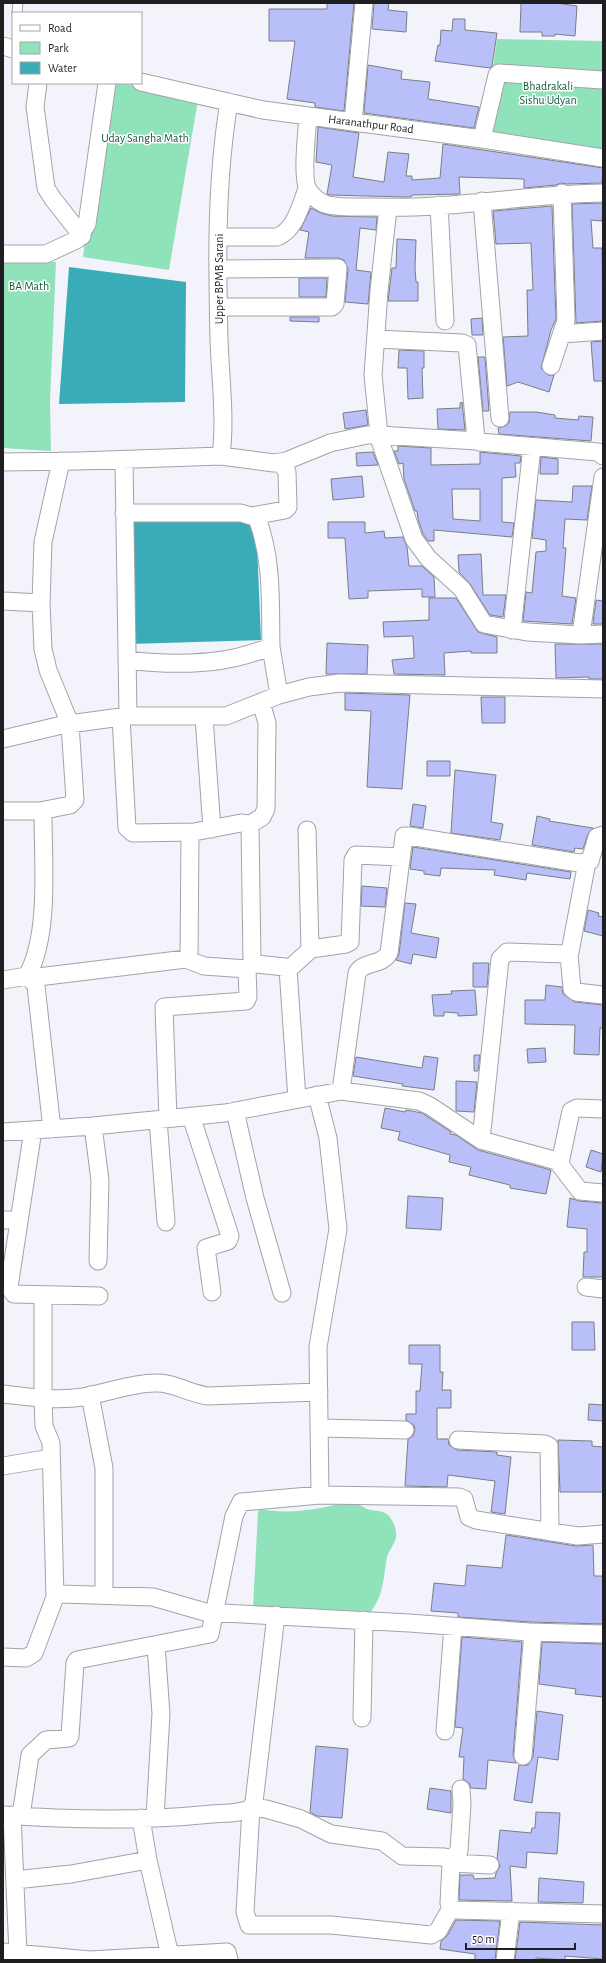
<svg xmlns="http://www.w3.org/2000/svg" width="606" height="1963" font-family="'Alegreya Sans',sans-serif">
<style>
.green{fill:#90e2ba}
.water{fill:#39acb8}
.building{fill:#b9bff8;stroke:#7c7d84;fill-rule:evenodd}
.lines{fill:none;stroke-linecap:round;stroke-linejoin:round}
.lane-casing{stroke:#a2a3aa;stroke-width:11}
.street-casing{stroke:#a2a3aa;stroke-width:19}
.lane{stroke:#fff;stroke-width:9}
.street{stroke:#fff;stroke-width:17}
.labels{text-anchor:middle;stroke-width:3;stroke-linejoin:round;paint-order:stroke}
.park-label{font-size:12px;fill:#17583e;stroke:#fff}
.street-label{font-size:12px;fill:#1f1f22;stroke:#fff}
</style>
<rect width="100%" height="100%" fill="#f3f4fb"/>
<path class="green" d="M497,39L603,41V154L483,139Z
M107,83H123L198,100L169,270L83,257Z
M3,259L56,262L50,401L51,451L3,448Z
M352,1500C357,1503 361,1506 365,1508C372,1512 382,1509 388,1515C393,1520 397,1530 396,1537C395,1544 389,1550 387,1557C383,1579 384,1596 369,1614L253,1608L258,1512L260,1509C289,1515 324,1509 352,1500Z"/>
<path class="water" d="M69,267L186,282L185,402L59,404Z
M126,518L256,519L261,640L129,644Z"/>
<path class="building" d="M327,3H354L344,111L315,107V103L287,99L295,41H269V9H327Z
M374,3H389L388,10L407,12L406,32L372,29Z
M521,3H556L577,6L575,36L555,34V36H542V32H520Z
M453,19H465V30L497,33L492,66L490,68L435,61L438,45H440L441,30L452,31Z
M368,65L402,71L401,79L430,82L428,99L479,107L474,128L364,113Z
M318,127L359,133L353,177L384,182L388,152L409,154L406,176H412V180L440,178L443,144L603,168L602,183L567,184L561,183L556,185L524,188V179L459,177L460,194L412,195L411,197H402L330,195L327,194L332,165L316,162Z
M603,203L602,221L591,220L593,248H602L603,321L576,323L572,204Z
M552,206L556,319L551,330L541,368L548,375H554L549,392L518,382L507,386L503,337L528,336L527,290H533L531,243L496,244L493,211Z
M311,208L321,213L332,216L377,217L376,230L360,228L356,270L371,272L368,304L345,302L348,269L344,260L338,258H305L309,232L300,230Z
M397,239L416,240L415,268L416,282H418V301H388L392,268H396Z
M299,278H327L326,297H299Z
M290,317H319V322L290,321Z
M482,318L483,335H472L471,319Z
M603,341V381H594L591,342Z
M399,350L424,351V368H422L423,398L408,399L407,368H398Z
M478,357H485L489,411H483Z
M462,402L465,430L438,429L437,409L460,408V403Z
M366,410L368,425L345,429L343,413Z
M510,412H536L555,415V418L578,420L579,416L593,417L591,441L499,434L498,428L505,426L509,423Z
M398,446L431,448V465L480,464V452L521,456L520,463H515L516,477L502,478V522L514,523L512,537L434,530V541H428L423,534L418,519L417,511H415L404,479L403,463L399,464L394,451H398ZM452,489H480V521L453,519Z
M373,452L378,465L357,466L356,453Z
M541,457L558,459V474H540Z
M362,476L364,497L333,500L331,479Z
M573,486H592L587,520L565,519L563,548H566L562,596L576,598L572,624L523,621L526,592L532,593L536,552L546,551V540L532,538L536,500L572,502Z
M328,522H365V533L384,531L385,538L403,537L407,547L409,566H422L434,577L435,597H422V589L368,591V598L349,599L345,538H328Z
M481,554L483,595H506L503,617L490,615L470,584L459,572L458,555Z
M429,598H456L478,632L497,637V653H471V651L444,653L445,675L394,674L392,660L414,658L413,636L384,637L383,622L429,620Z
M596,600L603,601V624H593Z
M327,643L368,645L367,674H326Z
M555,644H603V679H589V677L556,678Z
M345,693L410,695L402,789L367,787L371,711L345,710Z
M481,697H505V723H482Z
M427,761H450V776H427Z
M455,770L496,775L491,822L503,824L500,840L451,833Z
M413,804L426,806L423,828L410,826Z
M537,816L550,819L549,821L593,828L588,834L583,849L575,848L574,852L532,845Z
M413,847L571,872L570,879L527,873L526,880L494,875L495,870L441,868L440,876L424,874V871L410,869Z
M362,886L387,888L385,907L361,906Z
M405,903L416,904L411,933L439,938L436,958L413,954L411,964L396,960L399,954Z
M588,910L599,913L598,916L603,917V936L584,931Z
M473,963H489L487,987H473Z
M546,985L562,987L563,994L575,1002L603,1005V1028H600L599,1055L574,1054L575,1025L525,1024V1000H545Z
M475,990L477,1015L458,1016V1013L444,1012V1016H434L432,995L452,994L451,991Z
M545,1048L546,1062L528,1063L527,1049Z
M474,1055H480L478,1071H474Z
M424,1056L438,1058L434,1090L402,1086L403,1084L353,1076L356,1057L422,1068Z
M456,1081L477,1082L474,1112L456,1111Z
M385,1108L405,1112L406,1110L422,1113L451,1132L450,1134L456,1135L478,1150L551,1170L546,1194L510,1188V1185L469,1175L471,1167L449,1162L450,1155L398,1140L400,1132L381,1128Z
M591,1150L603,1154L601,1172L586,1167Z
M408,1196L443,1198L441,1230L406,1228Z
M570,1198L579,1201L603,1203V1277H583L584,1252H587V1229L567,1227Z
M572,1322H594L595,1350H572Z
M409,1345H440V1372H443L442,1390H451V1408H437V1439H448L449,1445L457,1450L497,1452V1455L511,1457L505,1514L491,1512L495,1481L448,1475L447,1487L405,1486L408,1439L413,1436L415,1430L414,1425L406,1420V1414H416V1391H420L422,1364H409Z
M589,1404L603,1405V1421L588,1420Z
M558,1440L592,1441V1446L603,1447V1492H560Z
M506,1535L576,1546L593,1545L594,1576H603V1624L530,1622L458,1617V1613L431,1611L434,1583L465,1586L467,1565L502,1568Z
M462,1637L522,1642L513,1755L516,1763L488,1760L486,1789L471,1788L469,1783L463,1779L464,1757H459L463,1728L455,1727Z
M542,1642L603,1644V1697L575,1694L576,1689L539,1684Z
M537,1711L563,1715L558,1760L538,1757L532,1803L514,1800L519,1765H528L533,1757Z
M316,1746L348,1749L342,1818L317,1816L310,1812Z
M430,1788L451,1791V1813L427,1809Z
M536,1812L560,1813L557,1854L527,1852L526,1868L510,1866L512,1901L459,1900L460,1875H473L474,1879L495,1878L496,1873L500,1866L497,1859L500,1830L531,1833L532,1828H535Z
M539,1878L584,1882L583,1903L538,1902Z
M456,1920L500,1921L495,1960H475V1954L440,1949L441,1941L447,1936Z
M520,1922L603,1925V1959L565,1956V1960L536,1958V1960H515Z"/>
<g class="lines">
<defs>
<path id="lane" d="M17,13L18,3"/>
<path id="street" d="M3,46L13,49
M141,82L263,110L482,139L603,158
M38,83L35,107L46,188L53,199L82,236
M308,116C307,131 301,181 309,191C314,198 320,203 328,205C343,208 359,207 374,207C450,210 526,194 603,193
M353,122L364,3
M482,139L497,75L499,73L603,80
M482,201L500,418
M439,205L445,321
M388,208L379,291L373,375L379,435L477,441
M218,237H277C295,230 300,207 307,189
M3,254H46L78,239L87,224L107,83
M218,269L338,268L335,304L332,307H219
M562,334L603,331
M376,339L462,343L467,345L476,439L479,442L598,452L603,456
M551,366L566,320L562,193
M221,456C226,417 220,377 219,338C217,260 216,180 229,102
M124,460L128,716
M3,462L79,461L221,456L274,463L286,461L330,443L367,435H378L414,539L428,558L462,589L484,624L527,632L581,635L603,634
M124,513H241L257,518C273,561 270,602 271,647C256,652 239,658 223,660C191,665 160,664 127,660
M252,516L285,510L288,507L287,472L281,463
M3,601L41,603
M512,630L532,447
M581,635L603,477
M271,647L279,695
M121,717L127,828L133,833L194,832L241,823L248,824L250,827L252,960L256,964L285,967L288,969L297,1099
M204,717L212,829
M3,739L62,725L128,716H226L279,695L309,687L340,683L603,689
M3,811H40L43,816C43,863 50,935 27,976L3,980
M40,811L70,805L75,800L70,724L48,670L43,649L41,603L43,542L61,461
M249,825L262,817L266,809L267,723L261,702
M307,830L310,949
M569,954L572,989L576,992L603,995
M189,960L190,832
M288,970L311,949L346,944L350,942L353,860L356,855L401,857
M28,975L36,986L52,1129
M30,978L186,959L204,966L247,969L248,997L246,1001L164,1007L168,1118
M341,1091L357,973C363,961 382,966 389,953L404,836H409L579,863L590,861L597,837L603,835
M317,1095L328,1138L338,1229L318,1347L320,1495
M235,1111L255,1198L282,1293
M191,1116L230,1236L228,1241L206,1248L212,1292
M158,1120L166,1222
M93,1126L100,1180L98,1261
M33,1130L9,1287L14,1294L99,1296
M3,1132L93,1126L225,1113L341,1091L419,1101L430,1106L481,1140L557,1161L580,1191L603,1193
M481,1140L500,959L507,952L566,954L570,952L587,862
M560,1163L571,1111L577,1108L603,1109
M3,1220H19
M586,1287L603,1289
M43,1295V1399L44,1426L51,1443L55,1597
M3,1394C30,1397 56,1401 83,1397C107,1393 131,1383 155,1383C174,1382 189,1394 208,1396L319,1392
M90,1395L104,1468V1595
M321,1428L405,1430
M458,1440L545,1444L549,1446L550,1532
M3,1466L51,1458
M3,1657L26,1658L34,1653L55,1597L61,1594L153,1597L205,1612L409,1623L529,1632L603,1634
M362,1718L364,1620
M445,1731L453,1626
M523,1756L533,1632
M252,1807L266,1809L301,1819L331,1834L382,1841L402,1856L445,1857L451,1863L449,1903L451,1908L456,1910L603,1914
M251,1808L245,1912L249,1925H331L431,1935L438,1931L451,1908
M3,1815C71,1820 144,1821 212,1814C223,1813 240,1814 251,1808L254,1802L276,1615
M12,1815L18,1954
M21,1816L30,1755L46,1740L69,1738L70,1736L75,1663L77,1660L210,1634L234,1516L241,1502L320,1495L459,1497L464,1499L469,1517L476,1520L578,1536L603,1534
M155,1817L161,1714L156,1645
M141,1818L148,1860L170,1956
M450,1861L459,1851L462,1803L461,1789
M451,1863L490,1865
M15,1880L71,1874L148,1860
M3,1952L90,1960L227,1952L229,1960
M505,1960L511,1911"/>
</defs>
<use href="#lane" class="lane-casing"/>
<use href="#street" class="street-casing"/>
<use href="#lane" class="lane"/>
<use href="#street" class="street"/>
</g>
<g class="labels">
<g class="park-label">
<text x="548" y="90">Bhadrakali<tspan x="548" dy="14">Sishu Udyan</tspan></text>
<text x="145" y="142">Uday Sangha Math</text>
<text x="29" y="290">BA Math</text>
</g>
<g class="street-label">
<text transform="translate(371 124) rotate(7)" y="4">Haranathpur Road</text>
<text transform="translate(219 279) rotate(-90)" y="4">Upper BPMB Sarani</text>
</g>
</g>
<rect width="606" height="1963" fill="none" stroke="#1f1f22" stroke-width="8"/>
<rect x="12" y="12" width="130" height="72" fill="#ffffff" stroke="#a5a5a7"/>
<rect x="20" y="25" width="20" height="6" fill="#ffffff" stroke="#a5a5a7"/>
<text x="48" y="32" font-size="12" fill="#1f1f22">Road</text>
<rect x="20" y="42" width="20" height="12" fill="#90e2ba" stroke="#a5a5a7"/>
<text x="48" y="52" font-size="12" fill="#1f1f22">Park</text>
<rect x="20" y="62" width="20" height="12" fill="#39acb8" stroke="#a5a5a7"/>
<text x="48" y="72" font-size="12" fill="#1f1f22">Water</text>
<path d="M466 1943v6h109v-6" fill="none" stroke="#1f1f22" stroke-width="2"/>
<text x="472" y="1943" font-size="12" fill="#1f1f22" stroke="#ffffff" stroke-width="3" paint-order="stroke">50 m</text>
</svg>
